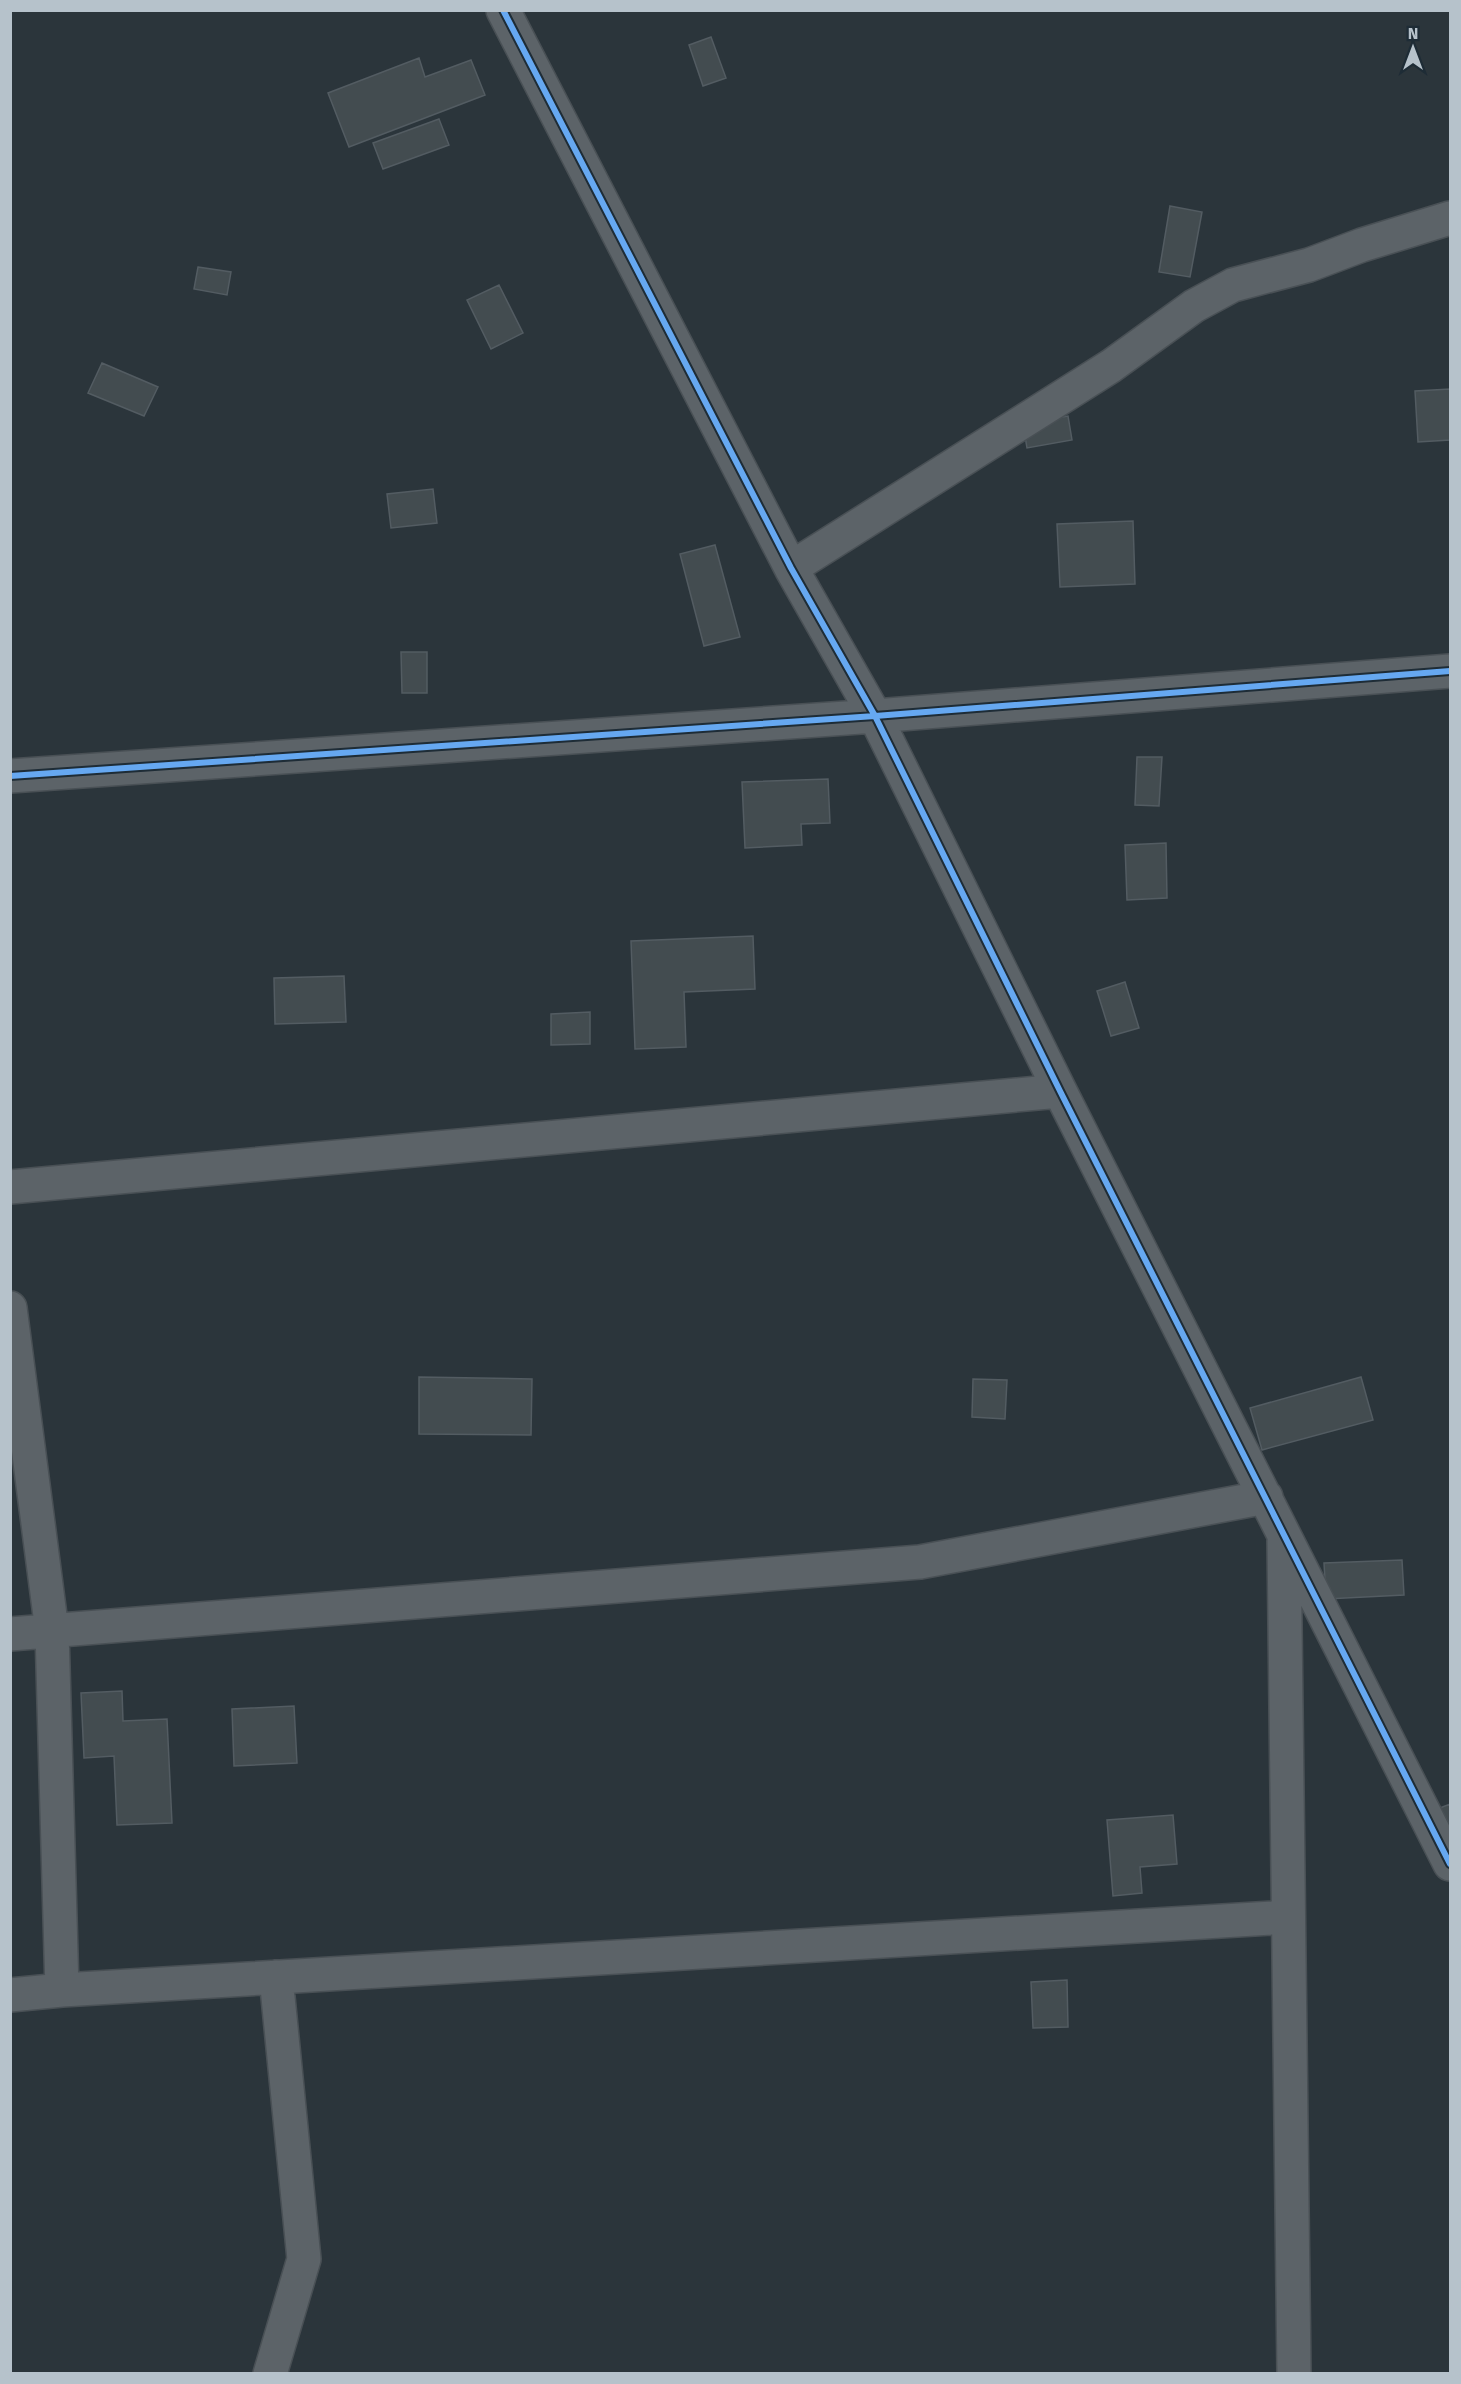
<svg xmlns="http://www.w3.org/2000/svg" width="1461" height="2384" font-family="'Fira Sans',sans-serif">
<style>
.building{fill:#434c50;stroke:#535c62;stroke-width:1.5}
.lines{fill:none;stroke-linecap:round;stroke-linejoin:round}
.minor-casing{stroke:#495055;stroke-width:36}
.minor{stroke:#5c6368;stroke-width:33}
.cycleway-casing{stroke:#1e2c36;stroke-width:10}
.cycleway{stroke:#66a8f1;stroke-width:6}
</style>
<rect width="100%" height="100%" fill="#2b353b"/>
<path class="building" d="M711,37L726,78L703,86L689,45Z
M419,58L425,77L471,60L485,95L349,147L328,93Z
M439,119L449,145L383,169L373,143Z
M1170,206L1202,212L1190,277L1159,272Z
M198,267L231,272L227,295L194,289Z
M499,285L523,333L491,349L467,300Z
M102,363L158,387L144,416L88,393Z
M1450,389V440L1418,442L1415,391Z
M1068,416L1072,440L1027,448L1023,424Z
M433,489L437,523L391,528L387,494Z
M1133,521L1135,584L1060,587L1057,524Z
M715,545L740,637L704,646L680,554Z
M401,652H427V693H402Z
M1137,757H1162L1159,806L1135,805Z
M828,779L830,823L801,824L802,845L745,848L742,782Z
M1166,843L1167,898L1127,900L1125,845Z
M753,936L755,989L684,992L686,1047L635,1049L631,941Z
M344,976L346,1022L275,1024L274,978Z
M1125,982L1139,1028L1111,1036L1097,991Z
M590,1012V1044L551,1045V1014Z
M419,1377L532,1379L531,1435L419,1434Z
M1361,1377L1373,1420L1262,1450L1250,1408Z
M973,1379L1007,1380L1005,1419L972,1417Z
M1402,1560L1404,1595L1326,1599L1324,1563Z
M122,1691L123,1721L167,1719L172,1823L117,1825L114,1756L84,1758L81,1693Z
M294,1706L297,1763L234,1766L232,1709Z
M1450,1804V1859L1432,1811Z
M1173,1815L1177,1864L1140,1867L1142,1893L1113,1896L1107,1820Z
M1067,1980L1068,2027L1033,2028L1031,1982Z"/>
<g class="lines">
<defs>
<path id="minor" d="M503,10L791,568L875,716L1060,1091L1450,1864
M791,568L1111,366L1194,306L1233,285L1309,265L1362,245L1450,218
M10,776L875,716L1450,671
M10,1187L1060,1091
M10,1308L52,1631L62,1990
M1284,1541L1294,2374
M10,1634L920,1562L1266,1497
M10,1995L62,1990L1288,1917
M270,2374L304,2259L276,1977"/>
</defs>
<use href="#minor" class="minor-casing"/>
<use href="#minor" class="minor"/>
<defs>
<path id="cycleway" d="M503,10L791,568L875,716L1060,1091L1450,1864
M10,776L875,716L1450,671"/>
</defs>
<use href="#cycleway" class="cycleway-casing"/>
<use href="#cycleway" class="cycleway"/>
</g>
<rect width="1461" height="2384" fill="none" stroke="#b6c2cb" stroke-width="24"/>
<g transform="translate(1413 48)" stroke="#1e2c36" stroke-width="4.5" paint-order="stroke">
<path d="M0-4.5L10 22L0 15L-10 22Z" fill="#b6c2cb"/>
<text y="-9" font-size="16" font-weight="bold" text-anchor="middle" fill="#b6c2cb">N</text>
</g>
</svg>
